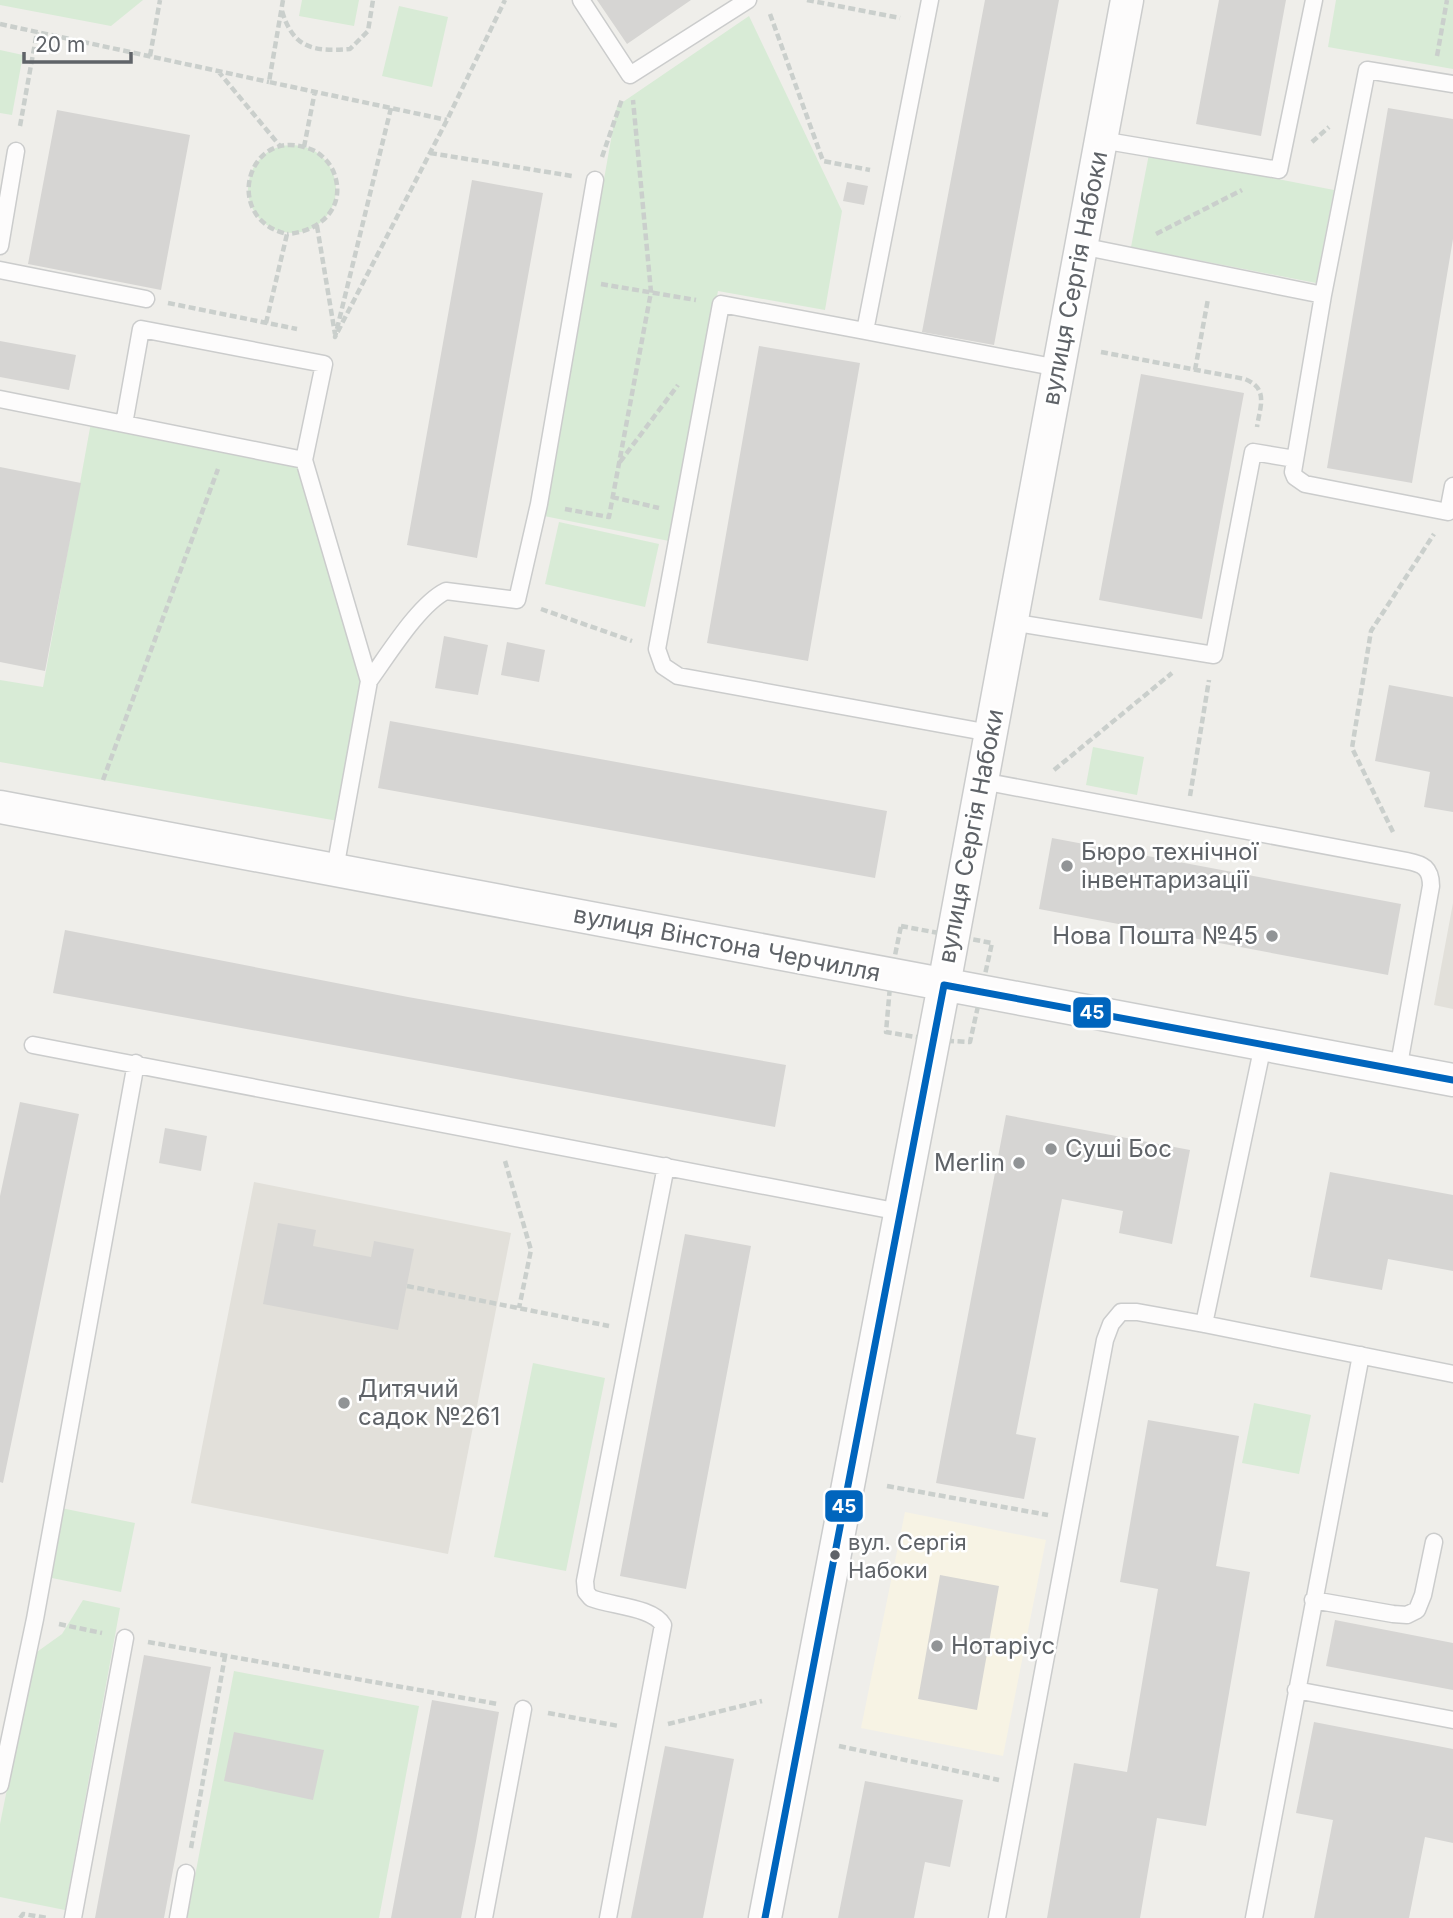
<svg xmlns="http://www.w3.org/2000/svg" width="1453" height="1918" font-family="Inter,sans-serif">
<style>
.commercial{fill:#f7f3e4}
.education{fill:#e2e0da}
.green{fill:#d8ebd6}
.building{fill:#d6d5d3}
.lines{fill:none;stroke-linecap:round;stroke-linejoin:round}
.lane-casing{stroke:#cbcccc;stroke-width:19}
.street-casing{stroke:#cbcccc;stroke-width:35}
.path{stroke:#cacfcc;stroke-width:4.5;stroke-dasharray:7 3.5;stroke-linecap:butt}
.lane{stroke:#fdfcfc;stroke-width:16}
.street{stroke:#fdfcfc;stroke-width:32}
.bus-1-casing{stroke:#fff;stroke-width:12}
.bus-1{stroke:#0065bd;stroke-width:7}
.poi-dot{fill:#919496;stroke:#fff;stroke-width:2.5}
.bus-dot{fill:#5f6368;stroke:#fff;stroke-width:2.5}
.labels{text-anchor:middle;stroke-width:5;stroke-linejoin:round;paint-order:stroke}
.bus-label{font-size:22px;fill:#5f6368;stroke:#fff;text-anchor:start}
.street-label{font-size:24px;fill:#5f6368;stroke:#fff}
.poi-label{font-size:24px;fill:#5f6368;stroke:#fff;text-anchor:start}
.line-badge{stroke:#fff;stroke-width:2.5}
.badge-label{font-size:19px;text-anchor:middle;font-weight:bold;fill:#fff}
</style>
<rect width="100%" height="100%" fill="#efeeea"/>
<path class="commercial" d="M905,1512L1046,1540L1003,1756L861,1728Z"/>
<path class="education" d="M1453,903V1009L1434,1005Z
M254,1182L511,1233L448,1554L191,1503Z"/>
<path class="green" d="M0,0H143L111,26L0,5Z
M302,0H359L354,26L299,16Z
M1336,0H1453V69L1328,47Z
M399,6L448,17L432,87L382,76Z
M749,16L842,211L825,310L718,291L669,541L544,516L617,106Z
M0,50L23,55L12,115L0,113Z
M248 189a44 44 0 1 1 88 0a44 44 0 1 1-88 0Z
M1149,154L1334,190L1316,283L1131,247Z
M92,417L304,460L369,681L344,822L0,762V680L43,687Z
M559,522L659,544L645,607L545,584Z
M1093,747L1144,757L1137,795L1086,785Z
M533,1363L605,1378L566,1571L494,1557Z
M1254,1403L1311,1415L1299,1474L1242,1463Z
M56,1507L135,1523L121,1592L42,1576Z
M83,1600L120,1608L65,1910L0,1897V1824L34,1654L62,1634Z
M234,1671L419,1706L379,1918H187Z"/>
<path class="building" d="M597,0H691L627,44Z
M985,0H1059L994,345L922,332Z
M1219,0H1286L1261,136L1196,124Z
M1388,108L1453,119V239L1412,483L1327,468Z
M57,110L190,135L161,290L28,264Z
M472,180L543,193L477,558L407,545Z
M847,182L868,186L864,205L843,201Z
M0,341L76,355L69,390L0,377Z
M759,346L860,363L808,661L707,643Z
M1141,374L1244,393L1202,619L1099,600Z
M0,467L81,483L45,671L0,662Z
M444,636L488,645L478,695L435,688Z
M507,642L545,650L539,682L501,675Z
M1389,685L1453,697V812L1424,807L1430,772L1375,761Z
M390,721L887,811L875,878L378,788Z
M1052,838L1401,904L1388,975L1039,909Z
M65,930L408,997L786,1065L775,1127L53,993Z
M20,1102L79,1114L3,1483L0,1482V1196Z
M1006,1115L1190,1150L1172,1244L1119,1233L1123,1211L1062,1199L1016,1434L1036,1438L1024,1499L936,1483Z
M165,1128L207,1136L201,1171L159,1163Z
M1330,1172L1453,1195V1271L1388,1259L1382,1290L1310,1277Z
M278,1223L316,1230L313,1246L371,1257L374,1241L414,1249L398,1330L263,1304Z
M685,1234L751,1246L686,1589L620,1576Z
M1148,1420L1239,1436L1216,1566L1250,1572L1206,1826L1157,1818L1140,1918H1047L1074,1763L1127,1772L1158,1589L1120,1582Z
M940,1575L999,1586L977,1710L918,1699Z
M1335,1620L1453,1643V1690L1326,1666Z
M144,1655L211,1667L164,1918H95Z
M432,1700L499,1712L476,1841L461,1918H391Z
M1314,1722L1453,1749V1843L1425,1837L1409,1918H1314L1333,1820L1296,1813Z
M234,1732L324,1750L313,1800L224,1781Z
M665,1746L734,1759L703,1918H631Z
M865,1781L963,1800L950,1867L925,1862L914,1918H838Z"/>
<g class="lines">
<defs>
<path id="lane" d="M581,0L630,75L748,0
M930,0L865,331L1058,368
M1453,84L1367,70L1323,295L1293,472L1295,477L1305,484L1448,512L1453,486
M1101,140L1279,170L1314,0
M0,246L16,151
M1081,246L1323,295
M0,270L146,299
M865,331L721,304L657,649L663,666L678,676L990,733
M0,399L304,460L369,681L335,869
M124,424L141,329L324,364L304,460
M1011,622L1214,655L1253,452L1295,459
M369,681C388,655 419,604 446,591L517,600L539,504L595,180
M982,781L1407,861C1423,864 1431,868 1431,886L1398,1070
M33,1045L900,1212
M1204,1324L1263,1045
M1313,1600L1393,1614L1407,1615L1417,1610L1423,1595L1434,1542
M1296,1690L1453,1720
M0,1785L35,1619L136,1063
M73,1918L125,1638
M178,1918L186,1873
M484,1918L523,1709
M608,1918L663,1625C653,1607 611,1606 591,1598L586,1592L585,1581L666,1166
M997,1918L1105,1340L1111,1324L1121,1312H1137L1204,1324L1453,1374
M1254,1918L1361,1355"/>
<path id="street" d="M0,807L1453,1080
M765,1918L944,985L1127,0"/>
</defs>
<use href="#lane" class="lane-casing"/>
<use href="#street" class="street-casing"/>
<path class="path" d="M283,0L269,82L447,120
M807,0L900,18
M282,11C293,48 313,52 350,49L368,31L373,0
M770,14L823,161L870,170
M0,24L269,82
M150,56L160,0
M1437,56L1447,0
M218,71L280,146
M391,108L335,337L447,120L505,0
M20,126L37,32
M1312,142L1329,127
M304,147L315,91
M430,153L572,176
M602,157L622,99
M317,226L335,334
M1156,234L1242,190
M601,284L696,300
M168,303L297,329
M266,323L287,234C222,219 247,127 307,148C319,151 330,162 334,173C347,208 319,232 287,234
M1101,352L1245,379C1269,389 1260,406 1257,427
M1195,370L1208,299
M620,462L678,385
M612,497L659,508
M565,509L609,517L651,292L633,100
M541,609L632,641
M1054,770L1172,673
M103,780L218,469
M1190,796L1209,680
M1393,832L1352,748L1371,631L1434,534
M901,926L992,943L970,1042L933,1040L886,1032L891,975Z
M505,1161L531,1250L519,1308
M407,1286L609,1326
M887,1486L1048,1515
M59,1624L102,1633
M148,1642L498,1704
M548,1713L619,1726
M668,1724L762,1701
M839,1746L999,1780
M191,1848L225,1656
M20,1918L23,1914L48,1918"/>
<use href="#lane" class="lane"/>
<use href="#street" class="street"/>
<defs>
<path id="bus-1" d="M765,1918L944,985L1453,1080"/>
</defs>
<use href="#bus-1" class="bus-1-casing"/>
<use href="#bus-1" class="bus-1"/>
</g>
<g class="poi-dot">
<circle cx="1067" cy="866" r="7"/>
<circle cx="1272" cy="936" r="7"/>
<circle cx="1051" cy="1149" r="7"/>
<circle cx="1019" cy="1163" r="7"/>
<circle cx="344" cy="1403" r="7"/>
<circle cx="937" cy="1646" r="7"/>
</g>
<circle class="bus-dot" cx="835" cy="1555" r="6"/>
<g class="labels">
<g class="bus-label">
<text x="848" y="1550">вул. Сергія<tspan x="848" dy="28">Набоки</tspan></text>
</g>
<g class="street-label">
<text transform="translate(1075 278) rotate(-79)" y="8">вулиця Сергія Набоки</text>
<text transform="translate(971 836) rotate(-79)" y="8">вулиця Сергія Набоки</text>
<text transform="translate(727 944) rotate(11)" y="8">вулиця Вінстона Черчилля</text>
</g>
<g class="poi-label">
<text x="1081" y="860">Бюро технічної<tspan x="1081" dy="28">інвентаризації</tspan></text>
<text x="1258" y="944" text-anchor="end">Нова Пошта №45</text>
<text x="1065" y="1157">Суші Бос</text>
<text x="1005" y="1171" text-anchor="end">Merlin</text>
<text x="358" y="1397">Дитячий<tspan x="358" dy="28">садок №261</tspan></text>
<text x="951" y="1654">Нотаріус</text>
</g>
</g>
<g class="line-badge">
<rect x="1072" y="996" width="40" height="33" rx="7" fill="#0065bd"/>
<rect x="824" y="1489" width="40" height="34" rx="7" fill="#0065bd"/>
</g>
<g class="badge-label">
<text x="1092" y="1019">45</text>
<text x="844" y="1513">45</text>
</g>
<path d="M24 52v10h107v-10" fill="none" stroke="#5f6368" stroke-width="3.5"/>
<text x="35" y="52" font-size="21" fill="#5f6368" stroke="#ffffff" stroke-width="5" paint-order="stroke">20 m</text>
</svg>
